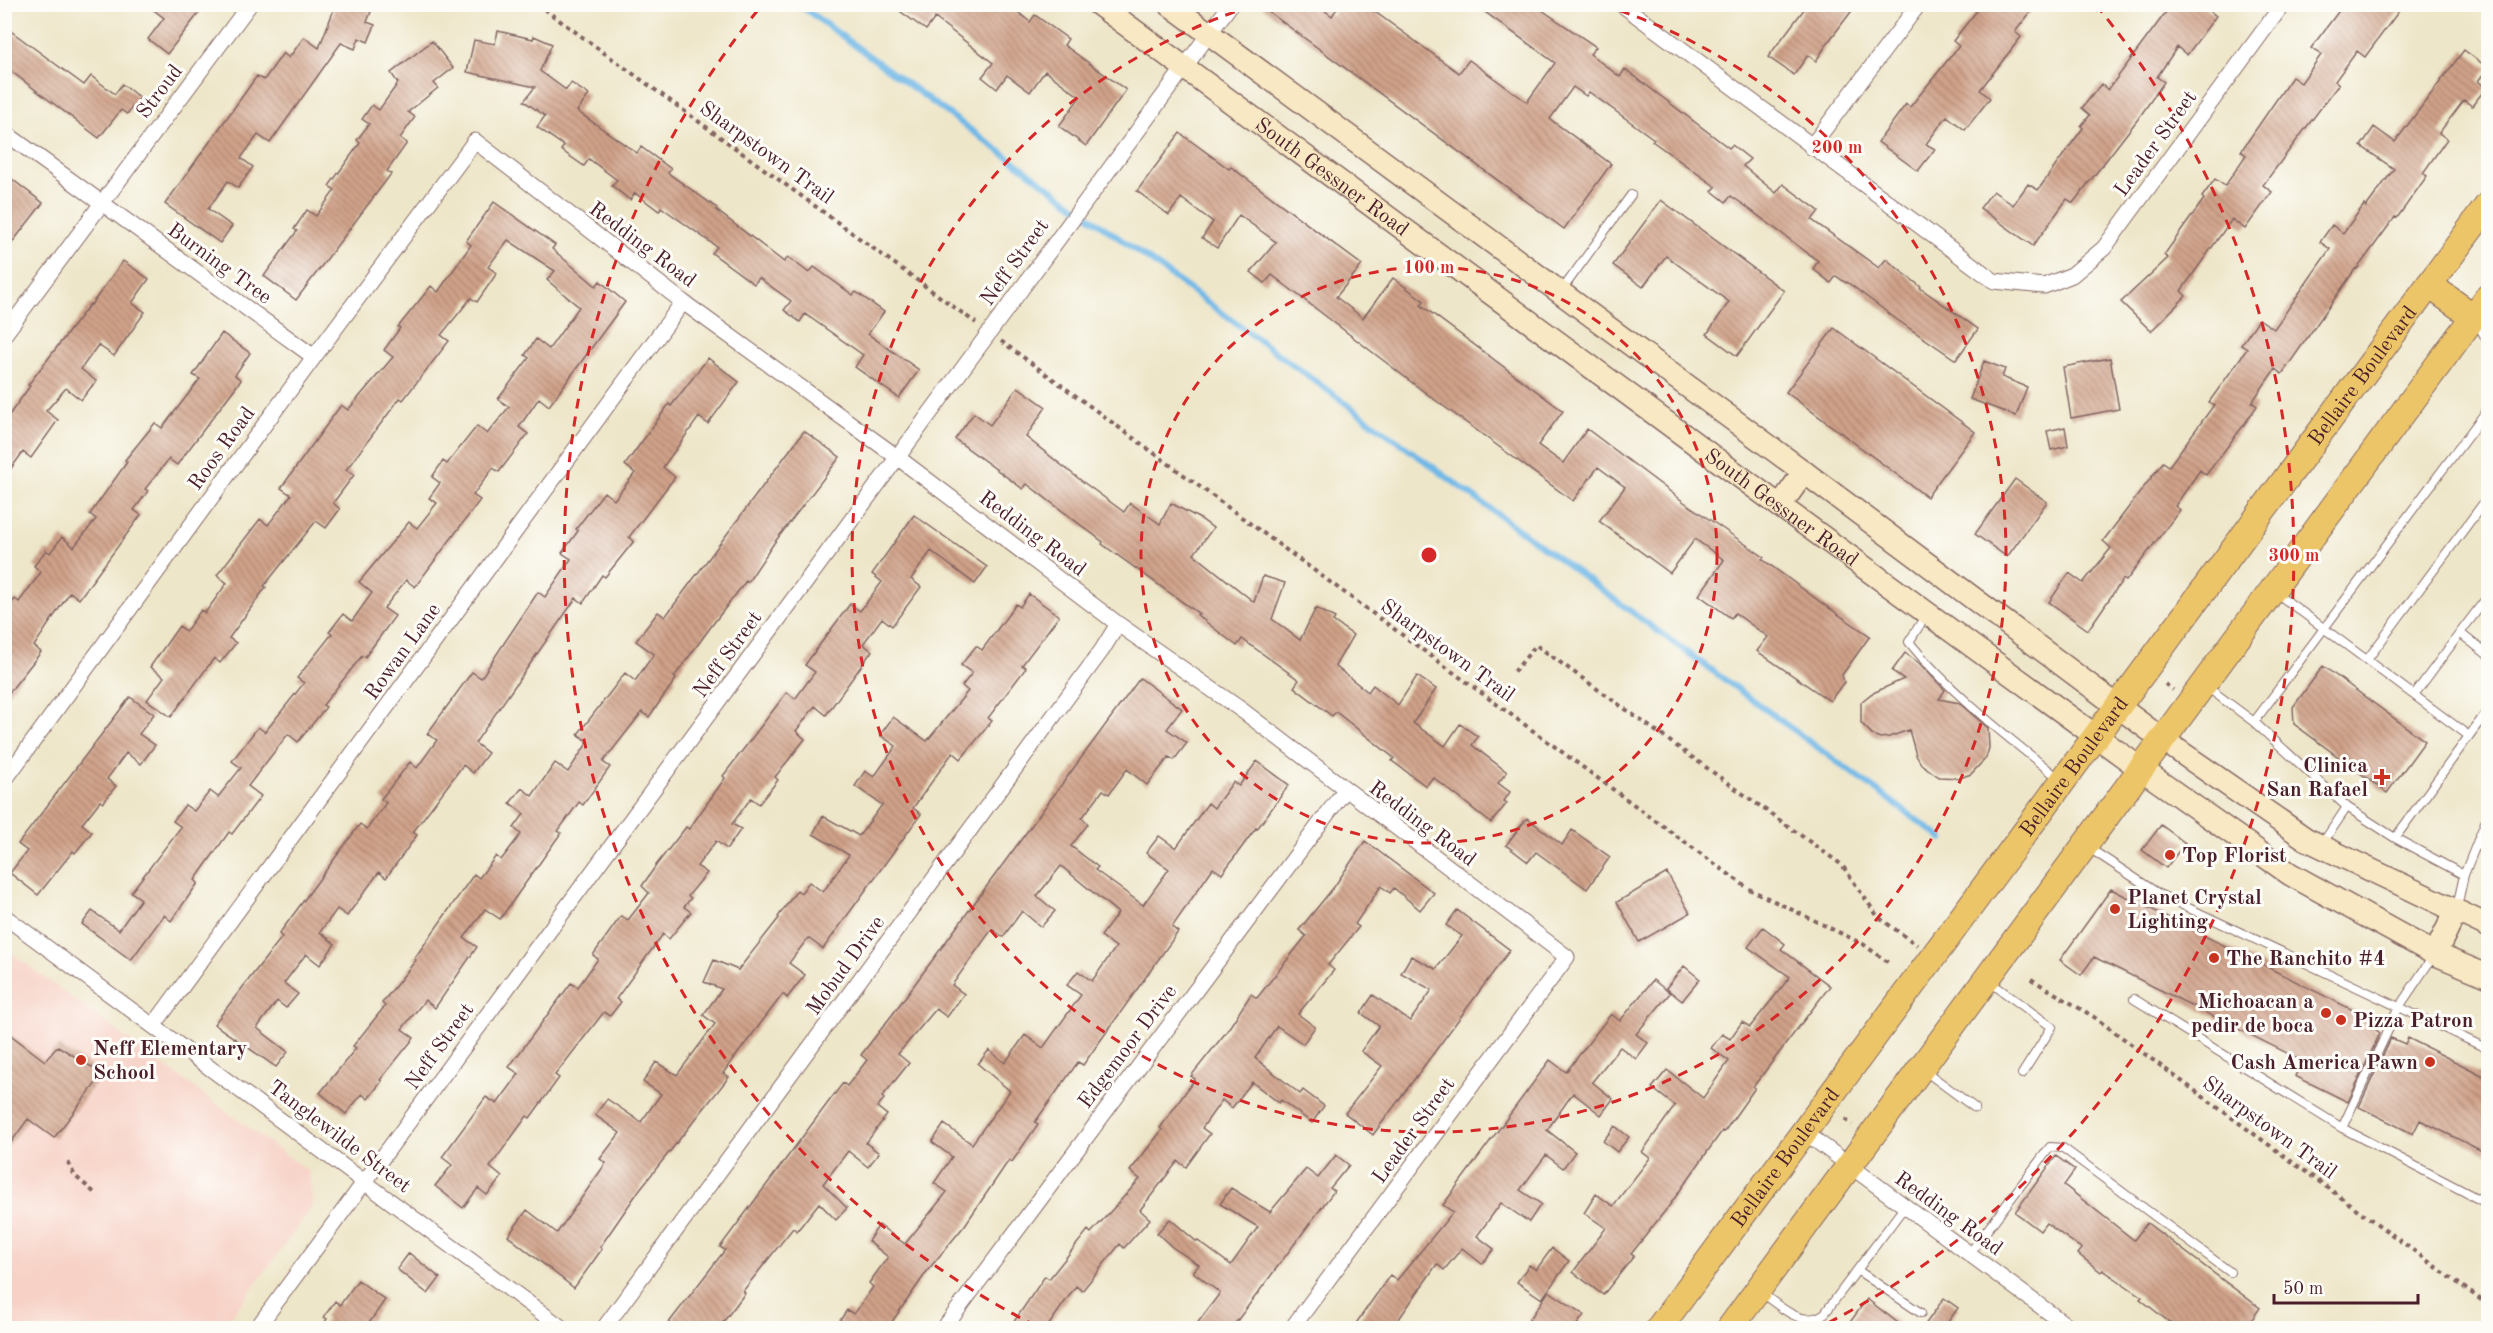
<svg xmlns="http://www.w3.org/2000/svg" width="2493" height="1333" font-family="'Old Standard TT',serif">
<style>
.built{fill:#f7d1c6}
.lines{fill:none;stroke-linecap:round;stroke-linejoin:round}
.stream{stroke:#6fb8e7;stroke-width:6}
.building{fill:url(#building-back-hatch)}
.lane-casing{stroke:#836562;stroke-width:10}
.street-casing{stroke:#836562;stroke-width:17}
.secondary-casing{stroke:#836562;stroke-width:25}
.primary-casing{stroke:#836562;stroke-width:28}
.path{stroke:#836562;stroke-width:4;stroke-dasharray:4.5 4.5;stroke-linecap:butt}
.lane{stroke:#fff;stroke-width:8}
.street{stroke:#fff;stroke-width:15}
.secondary{stroke:#f8e8c3;stroke-width:22}
.primary{stroke:#edc569;stroke-width:26}
.ring{fill:none;stroke:#d62828;stroke-width:3;stroke-dasharray:10 8}
.poi-dot{fill:#c8321e;stroke:#fdfcf7;stroke-width:2}
.labels{text-anchor:middle;stroke-width:6;stroke-linejoin:round;paint-order:stroke}
.street-label{font-size:21px;fill:#4a1f2b;stroke:#fdfcf7}
.poi-label{font-size:21px;font-weight:bold;fill:#4a1f2b;stroke:#fdfcf7;text-anchor:start}
.centre{fill:#d62828;stroke:#fdfcf7;stroke-width:3}
.ring-label{font-size:18px;text-anchor:middle;font-weight:bold;fill:#d62828;stroke:#fdfcf7;stroke-width:6;stroke-linejoin:round;paint-order:stroke}
</style>
<defs>
<pattern id="building-back-hatch" width="6" height="6" patternUnits="userSpaceOnUse" patternTransform="scale(1.5)"><rect width="6" height="6" fill="#d0a289"/><path d="M-1 5l2 2M0 0l6 6M5-1l2 2" fill="none" stroke="#ab8370"/></pattern>
</defs>
<rect width="100%" height="100%" fill="#fdfcf7"/>
<filter id="ink" filterUnits="userSpaceOnUse"><feTurbulence type="fractalNoise" baseFrequency=".0167" numOctaves="2"/><feDisplacementMap in="SourceGraphic" scale="12" xChannelSelector="R" yChannelSelector="G"/><feConvolveMatrix kernelMatrix="1 2 1 2 8 2 1 2 1" color-interpolation-filters="sRGB"/></filter>
<filter id="wash" filterUnits="userSpaceOnUse"><feTurbulence type="fractalNoise" baseFrequency=".008" numOctaves="4" result="noise"/><feDisplacementMap in="SourceGraphic" scale="24" xChannelSelector="R" yChannelSelector="G"/><feGaussianBlur stdDeviation="1.35" result="paint"/><feColorMatrix in="noise" values="0 0 0 0 0 0 0 0 0 0 0 0 0 0 0 0 0 1.4 0 .05"/><feComposite in="paint" operator="in"/></filter>
<g filter="url(#wash)">
<rect width="100%" height="100%" fill="#eee6c9"/>
<path class="built" d="M4,948L309,1172L313,1206L223,1328H5Z"/>
<g class="lines">
<path class="stream" d="M798,4L1943,839"/>
</g>
<g id="blocks">
<path class="building" d="M146,4H206L167,54L148,39L164,18Z
M336,4H374L367,22L375,25L368,42L359,38L355,49L341,43L270,143L258,135L241,158L253,167L238,188L228,181L208,209L232,226L220,243L165,204L257,76L264,80L283,53L289,58L304,37L319,48Z
M890,4H1008L1030,22L1035,15L1068,39L1064,45L1126,90L1086,146L1059,126L1080,97L1045,71L1030,92L1007,75L997,89L982,77L993,63L935,18L926,30Z
M1258,4H1316L1332,16L1340,4H1364L1459,73L1469,60L1527,102L1555,63L1474,4H1533L1596,47L1590,54L1620,77L1625,69L1729,148L1732,145L1750,159L1743,166L1776,193L1783,184L1819,211L1812,220L1879,268L1886,259L1921,287L1920,288L1978,329L1956,360L1896,319L1847,282L1846,283L1836,276L1831,283L1813,269L1818,261L1744,205L1731,196L1726,202L1712,191L1716,187L1652,141L1654,139L1589,92L1586,96L1573,87L1550,119L1611,164L1564,229Z
M1808,4H1857L1829,41L1816,61L1808,55L1794,75L1768,57Z
M1982,4H2037L2015,32L2021,37L1980,90L1990,98L1965,130L1947,116L1926,144L1935,149L1918,171L1878,142L1906,104L1910,107L1959,46L1953,41Z
M2172,4H2201L2216,16L2187,55L2177,47L2157,77L2164,82L2138,119L2073,203L2067,199L2033,246L1980,208L1993,191L2013,205L2028,184L2038,190L2083,128L2081,126L2090,115L2082,108L2101,84L2108,90Z
M2344,4H2404L2365,57L2357,51L2335,81L2339,84L2263,185L2272,192L2245,229L2232,219L2181,291L2186,296L2151,331L2121,302L2168,258L2164,255L2204,199L2202,197L2215,179L2225,186L2246,155L2241,151L2292,77L2301,83L2321,55L2311,48Z
M4,26L84,85L91,76L115,94L122,84L140,98L127,114L121,110L99,138L4,66Z
M498,31L533,39L534,36L552,44L540,71L566,90L571,83L589,95L577,111L637,153L641,147L671,169L668,173L717,208L716,210L784,262L788,257L809,273L814,267L853,295L856,292L884,312L868,334L919,370L899,398L855,367L863,355L805,314L800,322L784,310L791,301L759,278L754,284L712,253L717,247L661,207L659,211L635,193L630,200L612,186L617,180L589,159L584,166L561,150L564,146L537,127L545,116L524,101L535,87L467,72L474,40L495,44Z
M432,41L453,68L434,83L438,88L408,112L415,117L400,138L407,143L387,171L391,174L296,300L264,276L297,231L294,229L307,210L316,216L335,190L329,186L360,143L357,140L369,124L362,119L372,105L379,110L398,83L391,73Z
M2464,50L2488,68L2478,81L2486,88L2472,106L2464,100L2439,133L2447,139L2423,173L2427,176L2397,218L2395,217L2357,269L2356,268L2282,374L2275,369L2252,402L2257,406L2243,426L2206,475L2200,470L2175,506L2180,510L2126,581L2123,579L2088,630L2049,602L2069,573L2083,583L2111,548L2103,541L2163,462L2169,466L2214,405L2209,402L2247,349L2241,345L2259,319L2274,329L2330,249L2320,242L2332,225L2343,233L2364,205L2366,207L2394,169L2361,146L2374,127L2395,142Z
M1180,133L1229,169L1231,167L1362,265L1336,297L1363,318L1393,278L1424,301L1421,305L1563,411L1538,445L1563,463L1587,429L1684,502L1764,557L1762,559L1823,604L1870,636L1842,675L1844,682L1830,701L1757,651L1768,637L1735,613L1731,618L1699,595L1724,560L1695,539L1670,573L1599,521L1625,487L1598,467L1573,501L1427,394L1272,275L1265,283L1251,272L1276,242L1239,215L1217,248L1202,238L1213,222L1181,198L1169,215L1137,191Z
M4,173L43,203L4,253Z
M1661,200L1784,291L1737,356L1707,334L1729,302L1666,256L1643,287L1613,265Z
M494,202L555,245L552,249L596,286L600,281L625,302L549,406L539,398L519,427L528,434L499,472L493,468L473,495L480,500L415,587L406,580L384,608L395,616L365,657L362,656L323,705L326,707L298,742L288,734L248,786L261,796L232,834L229,832L195,880L198,883L171,921L164,915L131,960L82,924L92,911L119,930L141,899L131,892L181,827L173,821L185,805L194,811L210,791L218,797L241,768L232,761L258,727L265,732L304,683L297,678L332,634L329,632L343,614L352,621L372,593L359,582L409,522L417,528L437,503L429,498L440,483L432,477L443,461L447,464L477,426L487,434L509,407L498,399L529,358L525,355L536,339L549,349L579,307L547,280L555,271L508,240L488,267L497,273L477,302L471,298L441,335L449,341L403,400L400,398L346,470L354,475L333,503L340,509L326,528L316,521L264,586L266,587L229,638L236,643L220,663L214,658L171,717L147,700L164,677L150,667L179,626L186,631L201,610L205,613L227,583L217,575L260,519L268,525L291,495L281,488L341,405L348,410L393,357L384,350L400,328L398,327L431,286L438,292L471,245L466,241Z
M123,261L149,279L132,303L145,312L114,356L98,345L81,369L96,381L81,400L66,388L46,411L58,420L31,458L23,452L4,478V422L30,386L28,385L90,304L91,305Z
M1834,328L1975,432L1927,497L1786,392Z
M222,333L250,353L235,375L241,380L177,465L169,459L145,489L148,491L134,510L141,515L79,599L70,592L34,646L41,652L4,699V613L15,599L19,602L41,572L34,566L46,550L50,553L62,537L74,547L96,519L90,514L127,462L125,460L155,423L162,428L200,379L193,375Z
M708,358L739,382L708,424L699,417L663,467L675,477L629,537L634,541L605,577L602,575L583,603L576,598L475,743L488,753L473,773L463,765L413,832L417,835L386,878L379,872L347,916L337,909L320,932L335,944L320,965L306,954L284,983L298,994L286,1008L277,1001L257,1028L288,1052L276,1067L214,1024L282,937L279,934L360,824L367,829L386,803L381,799L410,762L417,768L437,740L427,734L472,672L481,678L538,592L545,597L571,559L562,553L578,531L576,529L604,492L614,500L635,473L625,465L669,404L671,406Z
M2110,358L2119,409L2071,418L2063,367Z
M1984,361L2005,369L2002,377L2027,387L2016,416L1970,399Z
M1018,387L1046,407L1026,437L1083,482L1124,512L1130,503L1160,524L1171,503L1202,520L1213,528L1194,554L1254,602L1263,576L1285,583L1272,619L1300,640L1316,608L1335,618L1333,621L1353,635L1335,666L1368,692L1373,685L1398,705L1417,676L1436,689L1413,723L1445,746L1460,724L1478,737L1472,745L1507,772L1498,783L1510,792L1504,801L1507,803L1491,823L1433,777L1426,786L1392,761L1394,758L1336,712L1332,716L1294,687L1299,680L1242,639L1237,646L1197,615L1199,614L1102,544L1103,542L1027,484L1023,489L955,439L974,413L990,425Z
M2065,427L2068,446L2051,450L2047,431Z
M804,431L840,457L774,543L748,582L746,581L713,624L674,677L676,679L649,717L642,712L603,762L610,767L583,805L579,802L558,831L561,833L500,919L485,909L464,938L477,947L435,1008L425,1000L402,1029L414,1038L380,1080L382,1081L368,1099L362,1094L346,1114L320,1093L356,1048L353,1046L385,1006L382,1003L416,960L414,959L474,874L479,878L496,856L501,860L521,834L514,828L524,814L510,803L522,788L532,796L555,763L568,772L588,742L578,734L625,673L635,681L654,654L636,641L658,612L665,617Z
M2015,479L2047,502L2007,557L1975,534Z
M914,515L987,567L975,584L931,551L911,579L921,587L892,626L882,618L863,644L872,651L826,715L815,706L796,731L805,739L775,777L778,780L759,804L751,798L732,824L741,829L727,849L716,841L697,866L707,873L688,896L691,898L684,907L691,912L669,939L663,934L616,999L621,1002L610,1016L604,1012L555,1075L559,1078L530,1118L527,1116L490,1167L502,1177L487,1195L478,1188L463,1208L435,1186L452,1165L442,1157L486,1097L497,1104L519,1074L509,1067L571,983L578,987L598,959L593,955L621,916L628,920L649,893L642,886L657,864L686,827L689,829L725,778L723,776L787,692L795,699L815,672L805,665L818,647L850,604L860,611L882,582L872,574Z
M1029,594L1059,616L1022,665L1026,668L988,718L992,721L961,759L953,752L913,808L921,814L823,949L808,938L789,963L805,975L787,998L783,994L723,1073L729,1077L640,1189L600,1247L602,1249L574,1288L508,1236L527,1210L557,1233L606,1163L600,1159L620,1133L595,1115L607,1099L641,1122L661,1094L643,1082L656,1062L677,1075L715,1024L703,1015L722,989L704,982L714,960L738,970L779,918L778,917L797,890L801,893L809,882L823,892L849,855L813,834L823,816L859,836L882,805L855,786L865,771L874,777L896,746L880,735L893,717L927,741L968,691L962,686L972,673L961,665L976,646L982,650L1016,604L1020,607Z
M1905,653L1919,663L1945,690L1939,699L1959,703L1988,728L1989,748L1986,758L1971,774L1960,778L1939,777L1921,764L1916,755L1909,730L1889,737L1880,738L1873,735L1861,723V702L1871,694L1904,679L1892,671Z
M2323,666L2425,741L2387,793L2294,724L2293,707Z
M1140,678L1182,709L1167,729L1187,743L1174,760L1169,757L1147,785L1127,769L1109,794L1103,790L1082,818L1088,824L1071,846L1098,867L1095,870L1143,905L1169,869L1146,853L1159,836L1176,848L1208,803L1214,808L1233,782L1239,786L1257,761L1289,785L1257,829L1256,828L1222,874L1213,868L1172,927L1178,932L1083,1065L1078,1062L1035,1122L1038,1124L1012,1162L1009,1160L965,1225L928,1270L887,1329H834L847,1310L854,1314L873,1287L869,1283L888,1257L868,1241L879,1225L905,1244L947,1192L934,1183L952,1157L932,1142L944,1124L972,1144L1010,1091L978,1064L989,1050L1005,1063L1025,1035L1043,1048L1081,995L1067,985L1078,971L1092,981L1116,947L1101,936L1118,913L1061,866L1037,896L1055,911L1041,927L1022,911L1003,937L992,929L952,985L964,994L947,1017L936,1009L898,1054L909,1063L882,1097L884,1099L877,1107L887,1115L866,1143L879,1153L868,1167L848,1151L823,1184L847,1208L836,1220L819,1203L797,1231L793,1228L743,1291L745,1293L718,1329H664L725,1250L720,1247L830,1100L843,1083L847,1086L867,1060L861,1055L892,1015Z
M130,697L154,714L139,734L155,745L141,764L126,753L107,779L116,786L103,803L100,801L82,824L92,832L75,853L73,851L38,895L10,873L27,851L18,844Z
M1527,818L1562,845L1572,830L1610,857L1587,889L1536,852L1528,862L1506,845Z
M2161,825L2185,843L2166,868L2142,850Z
M1365,841L1434,893L1420,910L1394,888L1390,893L1381,886L1355,924L1359,927L1328,965L1334,970L1298,1014L1315,1027L1303,1044L1277,1026L1255,1058L1300,1094L1303,1090L1324,1106L1312,1123L1281,1100L1279,1103L1252,1082L1232,1108L1222,1100L1202,1128L1210,1134L1186,1167L1178,1161L1140,1210L1150,1219L1124,1248L1120,1244L1082,1291L1076,1286L1046,1329H1009L1045,1276L1049,1279L1088,1230L1091,1233L1140,1179L1130,1171L1162,1130L1160,1128L1195,1079L1191,1076L1227,1031L1251,994L1257,998L1306,936L1299,930L1334,887Z
M1667,873L1690,913L1639,942L1617,902Z
M2111,889L2377,1022L2374,1028L2380,1033L2348,1102L2295,1076L2303,1061L2094,957L2081,975L2060,960Z
M1457,910L1510,950L1373,1135L1345,1113L1382,1066L1361,1051L1379,1026L1361,1013L1373,995L1410,1021L1432,990L1401,973L1411,956L1436,969L1462,936L1446,925Z
M1763,927L1785,944L1781,949L1830,986L1753,1087L1755,1088L1724,1132L1722,1131L1669,1206L1631,1254L1634,1256L1603,1295L1573,1272L1606,1228L1584,1213L1596,1194L1613,1206L1650,1158L1642,1152L1675,1106L1652,1088L1667,1070L1703,1098L1729,1061L1711,1048L1722,1034L1730,1039L1742,1022L1750,1027L1790,977L1748,947Z
M1684,966L1700,979L1682,1001L1666,988Z
M1653,980L1670,993L1636,1034L1648,1043L1636,1059L1620,1047L1592,1082L1613,1099L1601,1115L1573,1093L1547,1130L1575,1152L1563,1168L1546,1155L1520,1190L1541,1204L1529,1222L1501,1203L1477,1236L1494,1249L1482,1264L1462,1248L1444,1270L1437,1264L1392,1329H1352L1390,1275L1397,1280L1453,1212L1443,1205L1550,1060L1566,1072L1611,1014L1620,1021Z
M4,1030L45,1061L58,1046L103,1074L54,1138L28,1119L4,1152Z
M2391,1038L2405,1044L2408,1038L2488,1078V1154L2420,1120L2413,1134L2359,1107Z
M1615,1126L1629,1137L1617,1152L1603,1141Z
M1336,1155L1349,1165L1330,1188L1334,1191L1231,1329H1193L1220,1293L1193,1272L1199,1265L1172,1247L1157,1233L1170,1219L1197,1242L1198,1241L1231,1265L1258,1227L1220,1204L1231,1188L1270,1212L1306,1169L1318,1178Z
M2056,1156L2075,1170L2064,1185L2134,1240L2147,1223L2260,1308L2245,1329H2178L2140,1299L2142,1297L2103,1270L2101,1272L2078,1254L2082,1249L2046,1223L2040,1231L2015,1212Z
M1552,1248L1569,1261L1542,1299L1517,1282L1529,1265L1536,1270Z
M409,1253L440,1278L428,1294L397,1269Z
M358,1280L385,1300L365,1329H320L327,1319L324,1317L335,1301L340,1305Z
M1549,1291L1584,1315L1574,1329H1523Z
M1944,1298L1958,1308L1943,1329H1922Z
M1867,1299L1906,1329H1845Z"/>
</g>
</g>
<g filter="url(#ink)">
<use href="#blocks" fill-opacity="0" stroke="#836562" stroke-width="1.5"/>
<g class="lines">
<defs>
<path id="lane" d="M1562,290L1631,195
M2476,321L2488,342
M2275,592L2469,736L2395,838
M2488,596L2460,633L2488,655
M1926,615L1909,642C1952,695 2008,737 2061,780
M2367,660L2488,497
M2207,687L2254,722
M2414,695L2460,633
M2469,736L2488,710
M2347,807L2395,838L2464,875
M2322,844L2347,807L2254,722L2488,409
M2089,848L2159,894L2488,1049
M2457,907L2464,875L2488,815
M1990,982L2052,1027L2022,1074
M2134,999L2342,1128L2399,1007L2434,955
M1925,1071L1975,1108
M2342,1128L2488,1204
M1969,1254L2050,1147L2063,1148L2230,1272
M1857,1270L1921,1313
M1760,1292C1779,1305 1802,1330 1825,1313L1905,1206"/>
<path id="street" d="M1621,4L1994,281L2044,286L2072,275L2104,248L2283,4
M4,132L314,357
M1811,147L1919,4
M4,335L250,4
M4,781L314,357L475,141L683,302L897,457L1118,624L1243,711L1567,957L1292,1328
M4,916L562,1328
M154,1025L683,302
M1803,1131L2070,1328
M257,1328L1231,4
M604,1328L1102,650L1118,624
M944,1328L1345,790"/>
<g id="secondary">
<path id="s1" d="M1098,4L1780,506L2141,769L2290,874L2435,954L2488,976"/>
<path d="M1169,4L1804,472L2163,740L2306,839L2488,926"/>
<path d="M1780,506L1804,472"/>
<path d="M2435,954L2456,911"/>
</g>
<g id="primary">
<path d="M2429,285L2474,317"/>
<path id="s2" d="M1659,1328L2488,205"/>
<path d="M1730,1328L2488,297"/>
</g>
</defs>
<use href="#lane" class="lane-casing"/>
<use href="#street" class="street-casing"/>
<use href="#secondary" class="secondary-casing"/>
<use href="#primary" class="primary-casing"/>
<path class="path" d="M537,4L976,323
M1001,341L1749,889L1863,944L1890,964
M1514,672L1536,645L1842,865L1878,917L1917,945
M2165,684L2173,690
M2031,979L2094,1017L2488,1305
M1845,1119L1852,1125
M68,1162L75,1176L96,1194"/>
<use href="#lane" class="lane"/>
<use href="#street" class="street"/>
<use href="#secondary" class="secondary"/>
<use href="#primary" class="primary"/>
</g>
</g>
<g class="ring">
<circle cx="1429" cy="555" r="288"/>
<path d="M1603 5A577 577 0 1 1 1255 5"/>
<path d="M1036 1326A865 865 0 0 1 762 5M2096 5A865 865 0 0 1 1822 1326"/>
</g>
<g class="poi-dot">
<path d="M2379 768h6v6h6v6h-6v6h-6v-6h-6v-6h6z"/>
<circle cx="2170" cy="855" r="6"/>
<circle cx="2115" cy="909" r="6"/>
<circle cx="2214" cy="958" r="6"/>
<circle cx="2326" cy="1013" r="6"/>
<circle cx="2341" cy="1020" r="6"/>
<circle cx="81" cy="1060" r="6"/>
<circle cx="2430" cy="1062" r="6"/>
</g>
<g class="labels">
<g class="street-label">
<text transform="translate(159 91) rotate(-53)" y="7">Stroud</text>
<text transform="translate(2155 143) rotate(-54)" y="7">Leader Street</text>
<text transform="translate(767 152) rotate(36)" y="7">Sharpstown Trail</text>
<text dy="7" stroke="none"><textPath href="#s1" startOffset="291">South Gessner Road</textPath></text>
<text transform="translate(643 244) rotate(37)" y="7">Redding Road</text>
<text transform="translate(1014 262) rotate(-54)" y="7">Neff Street</text>
<text transform="translate(220 263) rotate(36)" y="7">Burning Tree</text>
<text dy="7" stroke="none"><textPath href="#s2" startOffset="1184">Bellaire Boulevard</textPath></text>
<text transform="translate(221 448) rotate(-54)" y="7">Roos Road</text>
<text dy="7" stroke="none"><textPath href="#s1" startOffset="849">South Gessner Road</textPath></text>
<text transform="translate(1033 533) rotate(37)" y="7">Redding Road</text>
<text transform="translate(1448 650) rotate(36)" y="7">Sharpstown Trail</text>
<text transform="translate(402 651) rotate(-54)" y="7">Rowan Lane</text>
<text transform="translate(727 654) rotate(-54)" y="7">Neff Street</text>
<text dy="7" stroke="none"><textPath href="#s2" startOffset="698">Bellaire Boulevard</textPath></text>
<text transform="translate(1423 823) rotate(37)" y="7">Redding Road</text>
<text transform="translate(845 965) rotate(-54)" y="7">Mobud Drive</text>
<text transform="translate(439 1046) rotate(-54)" y="7">Neff Street</text>
<text transform="translate(1127 1046) rotate(-53)" y="7">Edgemoor Drive</text>
<text transform="translate(2270 1127) rotate(36)" y="7">Sharpstown Trail</text>
<text transform="translate(1413 1130) rotate(-54)" y="7">Leader Street</text>
<text transform="translate(340 1136) rotate(37)" y="7">Tanglewilde Street</text>
<text dy="7" stroke="none"><textPath href="#s2" startOffset="212">Bellaire Boulevard</textPath></text>
<text transform="translate(1949 1213) rotate(36)" y="7">Redding Road</text>
</g>
<g class="poi-label">
<text x="2368" y="772" text-anchor="end">Clinica<tspan x="2368" dy="24">San Rafael</tspan></text>
<text x="2182" y="862">Top Florist</text>
<text x="2127" y="904">Planet Crystal<tspan x="2127" dy="24">Lighting</tspan></text>
<text x="2226" y="965">The Ranchito #4</text>
<text x="2314" y="1008" text-anchor="end">Michoacan a<tspan x="2314" dy="24">pedir de boca</tspan></text>
<text x="2353" y="1027">Pizza Patron</text>
<text x="93" y="1055">Neff Elementary<tspan x="93" dy="24">School</tspan></text>
<text x="2418" y="1069" text-anchor="end">Cash America Pawn</text>
</g>
</g>
<circle cx="1429" cy="555" r="9" class="centre"/>
<g class="ring-label">
<text x="1837" y="153">200 m</text>
<text x="1429" y="273">100 m</text>
<text x="2294" y="561">300 m</text>
</g>
<rect width="2493" height="1333" fill="none" stroke="#fdfcf7" stroke-width="24"/>
<path d="M2274 1294v9h144v-9" fill="none" stroke="#4a1f2b" stroke-width="3"/>
<text x="2283" y="1294" font-size="18" fill="#4a1f2b" stroke="#fdfcf7" stroke-width="4.5" paint-order="stroke">50 m</text>
</svg>
